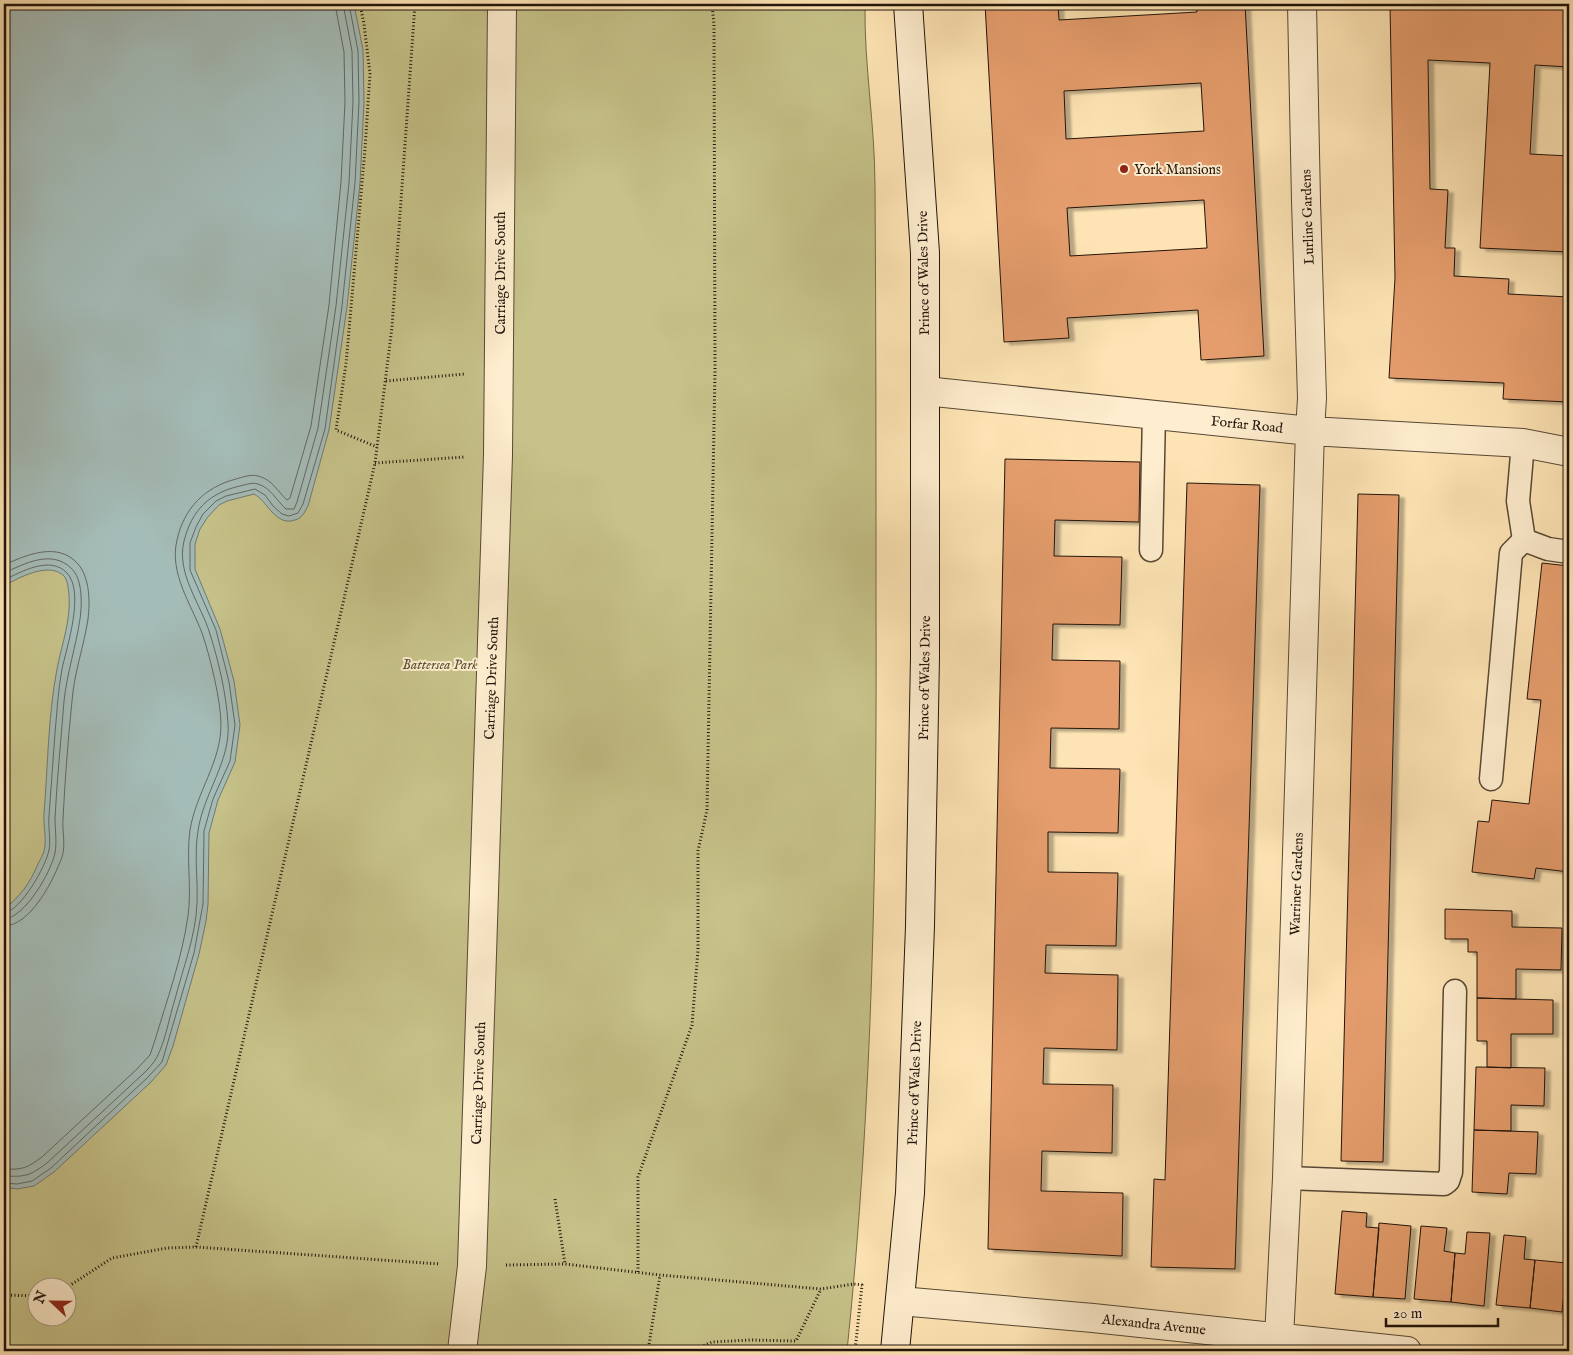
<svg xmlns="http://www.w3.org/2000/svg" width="1573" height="1355" font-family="'IM FELL English',serif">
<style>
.green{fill:#c6c289;stroke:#746b4a;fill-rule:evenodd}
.water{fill:#a4bcb8;stroke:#707973}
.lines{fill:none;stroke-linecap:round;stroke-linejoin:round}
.shore{stroke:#626862;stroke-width:1}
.building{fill:#e59d6d;stroke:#21140b;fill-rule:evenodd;filter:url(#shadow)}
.lane-casing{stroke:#584835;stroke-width:25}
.street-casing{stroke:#584835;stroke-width:30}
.secondary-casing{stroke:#21140b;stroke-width:30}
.path{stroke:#21140b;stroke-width:3;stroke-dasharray:1 2.5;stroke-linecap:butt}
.lane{stroke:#feedce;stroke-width:22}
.street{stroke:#feedce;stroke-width:28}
.secondary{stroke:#feedce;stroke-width:28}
.poi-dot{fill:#8f2418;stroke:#feedce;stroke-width:2}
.labels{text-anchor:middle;stroke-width:4;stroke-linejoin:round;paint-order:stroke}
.poi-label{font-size:14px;fill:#21140b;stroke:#feedce;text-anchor:start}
.street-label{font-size:14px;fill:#21140b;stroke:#feedce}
.park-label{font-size:14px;font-style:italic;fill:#5b5137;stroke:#feedce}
</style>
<defs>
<filter id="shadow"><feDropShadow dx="5.5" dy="3" stdDeviation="1" flood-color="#0004"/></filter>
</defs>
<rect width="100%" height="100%" fill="#fee4b4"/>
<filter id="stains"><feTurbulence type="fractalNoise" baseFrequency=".004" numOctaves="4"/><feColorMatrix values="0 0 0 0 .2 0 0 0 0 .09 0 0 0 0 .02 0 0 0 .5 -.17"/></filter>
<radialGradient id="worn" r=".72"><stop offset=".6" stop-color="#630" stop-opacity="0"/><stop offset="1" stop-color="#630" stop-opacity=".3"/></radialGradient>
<path class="green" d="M4,4H865C864,65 875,125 875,186C876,324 876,462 876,600C877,850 873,1102 847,1351H4ZM38,1288H68V1318H38Z"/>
<path class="water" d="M4,4H354L363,50L364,102L360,183L347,307L329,430L308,506C303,515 302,519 291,521C274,523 267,501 254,494L227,501L219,505L207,518L200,529L195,544V569L220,629L234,681L240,725L235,762L218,800L209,833L208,904L206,921L199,954L173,1046L166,1065L151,1082L54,1172L34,1186L17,1189L4,1187V909C20,897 30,883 38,864C40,860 43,855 44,851C47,839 43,825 44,813C48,765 48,716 57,669C62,643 71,621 69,594C68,588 68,581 64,576C49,561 18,578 4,586Z"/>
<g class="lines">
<path class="shore" d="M4,565C26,555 58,541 78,564C90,578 90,602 88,619C84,646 74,673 72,701C68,740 65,779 63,819C62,831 66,845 62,857C54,879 31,926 4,926
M4,573C24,564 51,549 71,568C83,579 82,604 80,619C76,646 67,673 64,701C61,740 57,779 55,818C55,829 57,842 55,853C51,872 25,918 4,919
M4,580C21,572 50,555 67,573C85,592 67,646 62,669C58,690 57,712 55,733C53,761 51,788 49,816C48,827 51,840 49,850C46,866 21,911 4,913
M4,1169C23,1170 27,1168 42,1157L137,1069L150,1055L155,1040C167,1000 182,958 188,916C192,888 186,858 190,830C196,793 221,762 221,725C221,701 210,656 202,633C191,604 169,573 177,540C184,508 205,487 236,479C243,477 251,474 258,476C273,480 277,491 287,500L290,498L311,426L329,305L341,182L345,102L344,52L335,4
M4,1176C26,1177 29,1176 47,1163L143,1074C148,1069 154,1063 157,1057C166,1039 169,1018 175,999C183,968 196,935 197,903C198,879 194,855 198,831C203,794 231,761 228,723C226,693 219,663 210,634C201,604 176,574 184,541C192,510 209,493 240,486C245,485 252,482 258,484C271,488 276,500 286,509H294L297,502L318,428L336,306L349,183L353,102L352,51L343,4
M4,1183L17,1184L32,1181L51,1168L147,1078L162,1062L194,953L203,904L204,831L213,799L230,761L235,725L229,682L216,630L190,570V543L196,527L203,514L216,501L226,496L255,489L265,495L273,506L282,514L289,516L298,513L303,504L325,429L342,306L355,183L359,102L358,51L349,4"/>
</g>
<path class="building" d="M985,4H1058L1059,20L1197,12L1196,4H1245L1264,356L1201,360L1198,310L1067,318L1069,338L1004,342ZM1201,83L1204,131L1066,139L1064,91ZM1204,200L1207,248L1070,256L1067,208Z
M1390,4H1569V67L1535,65L1530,154L1569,156V252L1480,248L1490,63L1428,60L1430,189L1448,190L1445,248H1455L1454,276L1509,279L1508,294L1569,297V402L1503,399L1504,383L1389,378L1395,278Z
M1005,459L1140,462L1139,522L1055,520L1054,556L1122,557L1120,625L1053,624L1052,660L1120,661L1119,729L1051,728L1050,768L1120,769L1118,833L1048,832V872L1118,873L1116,946L1046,945L1045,973L1118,975L1117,1050L1044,1048L1043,1084L1113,1085L1112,1153L1042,1151L1041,1191L1123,1193L1122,1256L988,1249Z
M1187,483L1260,485L1235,1269L1151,1267L1154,1179L1165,1180Z
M1358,494L1399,495L1383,1162L1341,1161Z
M1542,563L1569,566V872L1536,868L1534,879L1472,872L1478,821L1489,822L1492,800L1529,804L1541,700L1527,699Z
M1445,909L1512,911V927L1562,928L1561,970L1516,969V999L1477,998V952H1468V939H1445Z
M1477,998L1553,1000V1034H1511V1068L1487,1067V1041H1477Z
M1476,1067L1545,1068L1544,1106L1511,1105V1131L1474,1130Z
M1474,1130L1538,1132L1536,1174L1509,1173L1507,1194L1472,1192Z
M1342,1211L1367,1213L1366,1227L1379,1228L1373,1297L1335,1294Z
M1379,1223L1411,1226L1405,1299L1373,1297Z
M1421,1226L1447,1228L1444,1251L1455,1253L1451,1302L1414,1299Z
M1467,1232L1490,1233L1484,1306L1451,1302L1455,1253L1465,1254Z
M1504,1235L1526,1237L1524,1259L1535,1260L1530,1308L1496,1305Z
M1535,1260L1567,1263L1562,1312L1530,1308Z"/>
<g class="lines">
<defs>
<path id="lane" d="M1523,443L1518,501L1524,540L1548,549L1569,552
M1151,550L1154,414
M1491,779L1511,553L1524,540
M1287,1178L1444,1184L1448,1181L1451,1172L1455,991"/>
<path id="street" d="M925,391L1310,431L1523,443L1569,452
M900,1301L1093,1318L1407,1351
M1279,1338L1287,1178L1310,431L1312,398L1306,201L1302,4
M462,1351L472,1266L498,455L502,4"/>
<path id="secondary" d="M895,1351L910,1193L920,926L925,657V253L908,4"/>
</defs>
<use href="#lane" class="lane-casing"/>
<use href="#street" class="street-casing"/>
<use href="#secondary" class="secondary-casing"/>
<path class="path" d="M360,4L364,24L370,74L365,149L346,364L336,430L377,447
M386,381L465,374
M375,463L465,457
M555,1199L565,1264
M196,1247L375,463L392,327L415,4
M506,1265L565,1264L660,1275L821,1289L854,1284L862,1285L855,1351
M638,1272V1177L692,1025L698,950V851L707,810L715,370L714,25L712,4
M66,1288L112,1258L167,1248L196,1247L440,1264
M4,1295L38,1296
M648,1351L660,1275
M691,1351L712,1342L750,1340L796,1341L821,1289"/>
<use href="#lane" class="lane"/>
<use href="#street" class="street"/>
<use href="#secondary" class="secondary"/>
</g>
<circle class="poi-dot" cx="1124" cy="169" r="5"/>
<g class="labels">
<g class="poi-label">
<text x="1134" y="174">York Mansions</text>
</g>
<g class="street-label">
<text transform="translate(1307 217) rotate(-92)" y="5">Lurline Gardens</text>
<text transform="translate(500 273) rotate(-90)" y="5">Carriage Drive South</text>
<text transform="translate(923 273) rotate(-91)" y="5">Prince of Wales Drive</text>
<text transform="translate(1247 424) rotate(6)" y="5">Forfar Road</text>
<text transform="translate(491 678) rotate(-88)" y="5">Carriage Drive South</text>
<text transform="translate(924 678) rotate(-89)" y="5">Prince of Wales Drive</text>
<text transform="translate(1296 884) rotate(-88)" y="5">Warriner Gardens</text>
<text transform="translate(478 1083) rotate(-88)" y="5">Carriage Drive South</text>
<text transform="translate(914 1083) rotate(-88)" y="5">Prince of Wales Drive</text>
<text transform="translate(1154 1324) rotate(6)" y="5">Alexandra Avenue</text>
</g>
<g class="park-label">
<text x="440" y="669">Battersea Park</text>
</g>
</g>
<rect width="1573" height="1355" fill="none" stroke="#fee4b4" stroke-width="20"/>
<rect x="5" y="5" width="1563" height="1345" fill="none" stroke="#21140b" stroke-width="2.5"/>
<rect x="10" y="10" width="1553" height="1335" fill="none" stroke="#21140b"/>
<g transform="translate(52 1302) rotate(292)"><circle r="24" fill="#feedce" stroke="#a69680"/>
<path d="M0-4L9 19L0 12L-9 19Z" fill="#8f2418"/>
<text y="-8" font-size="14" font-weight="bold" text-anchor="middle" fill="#21140b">N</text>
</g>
<path d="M1386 1318v8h112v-8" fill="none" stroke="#21140b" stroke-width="2.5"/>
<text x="1393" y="1318" font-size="15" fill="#21140b" stroke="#feedce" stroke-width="4" paint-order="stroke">20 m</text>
<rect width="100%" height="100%" filter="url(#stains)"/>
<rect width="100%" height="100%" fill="url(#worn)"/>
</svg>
